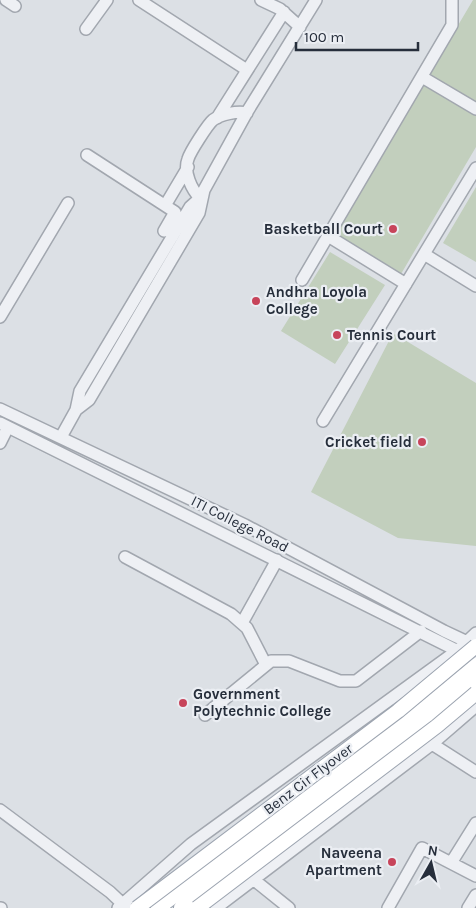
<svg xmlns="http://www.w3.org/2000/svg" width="476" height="908" font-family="Karla,sans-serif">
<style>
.green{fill:#c2cfbd}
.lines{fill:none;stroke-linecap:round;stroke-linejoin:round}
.minor-casing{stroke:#a2a7af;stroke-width:14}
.major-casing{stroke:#9ca4b0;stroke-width:16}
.minor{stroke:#eef0f4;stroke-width:11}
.major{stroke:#fff;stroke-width:14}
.major-bridge-casing{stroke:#9ca4b0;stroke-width:16;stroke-linecap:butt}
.major-bridge{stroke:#fff;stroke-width:14}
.poi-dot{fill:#c7445a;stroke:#ebeef3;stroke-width:2}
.labels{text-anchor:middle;stroke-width:4.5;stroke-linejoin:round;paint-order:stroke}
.poi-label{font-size:15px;font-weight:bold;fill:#262e3b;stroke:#ebeef3;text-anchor:end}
.street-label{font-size:15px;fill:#262e3b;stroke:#ebeef3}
</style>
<rect width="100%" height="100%" fill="#dce0e5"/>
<path class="green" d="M473,0H476V147L401,274L334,235Z
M476,187V262L443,243Z
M330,252L385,285L335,364L281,331Z
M393,333L476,383V546L398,538L311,492Z"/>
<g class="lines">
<defs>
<path id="minor" d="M6,0L15,6
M139,0L247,70
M261,0L280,9L300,27
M86,29L107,0
M422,77L476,109
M217,118L284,12
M87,155L175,212L164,231
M200,198C192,190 183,172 188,159C190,152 208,124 213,120C221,114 237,111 247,113
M166,204L188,167
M328,236L406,284
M424,254L476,286
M302,280L452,25V0
M0,317L68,203
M0,409L245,525L444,631L476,646
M76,410L89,400L199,213L204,190L247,112L316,0
M323,421L476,168
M0,423L472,658
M61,437L76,410L80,391L190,207L200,198
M0,443L8,427
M125,557L231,614L247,628L265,663
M242,623L277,560
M205,715L271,661H289L340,681H356L421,631
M432,744L476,772
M0,810L110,892L127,908
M451,863L476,823
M248,875L289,908
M0,908H1
M118,908L191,844L458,650L476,633
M216,908L432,744L476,706
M388,908L422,848L476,876
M468,908L476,895"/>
<path id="major" d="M158,908L346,767L476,665
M181,908L476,680"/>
</defs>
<use href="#minor" class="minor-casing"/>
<use href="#major" class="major-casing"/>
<use href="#minor" class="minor"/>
<use href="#major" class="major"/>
<defs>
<path id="major-bridge" d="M137,908L398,711L476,646
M197,908L437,726L476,693"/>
</defs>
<use href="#major-bridge" class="major-bridge-casing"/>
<use href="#major-bridge" class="major-bridge"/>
</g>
<g class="poi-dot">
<circle cx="393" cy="229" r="5"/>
<circle cx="256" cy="301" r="5"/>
<circle cx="337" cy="335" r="5"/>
<circle cx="422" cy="442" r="5"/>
<circle cx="183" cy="703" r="5"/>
<circle cx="392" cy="862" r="5"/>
</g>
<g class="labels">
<g class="poi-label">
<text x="383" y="234">Basketball Court</text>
<text x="266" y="297" text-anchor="start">Andhra Loyola<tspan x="266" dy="17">College</tspan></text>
<text x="347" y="340" text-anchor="start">Tennis Court</text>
<text x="412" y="447">Cricket field</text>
<text x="193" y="699" text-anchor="start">Government<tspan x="193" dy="17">Polytechnic College</tspan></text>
<text x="382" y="858">Naveena<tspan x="382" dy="17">Apartment</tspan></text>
</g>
<g class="street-label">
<text transform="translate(240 524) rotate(27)" y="5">ITI College Road</text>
<text transform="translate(308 779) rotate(-37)" y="5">Benz Cir Flyover</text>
</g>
</g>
<g transform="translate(431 863) rotate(8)" stroke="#ebeef3" stroke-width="4" paint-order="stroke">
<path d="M0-4L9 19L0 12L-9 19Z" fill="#262e3b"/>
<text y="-8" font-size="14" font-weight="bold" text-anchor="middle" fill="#262e3b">N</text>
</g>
<path d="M296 42v8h122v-8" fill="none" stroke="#262e3b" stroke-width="2.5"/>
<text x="304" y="42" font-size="15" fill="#262e3b" stroke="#ebeef3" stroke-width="4" paint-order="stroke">100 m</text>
</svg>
